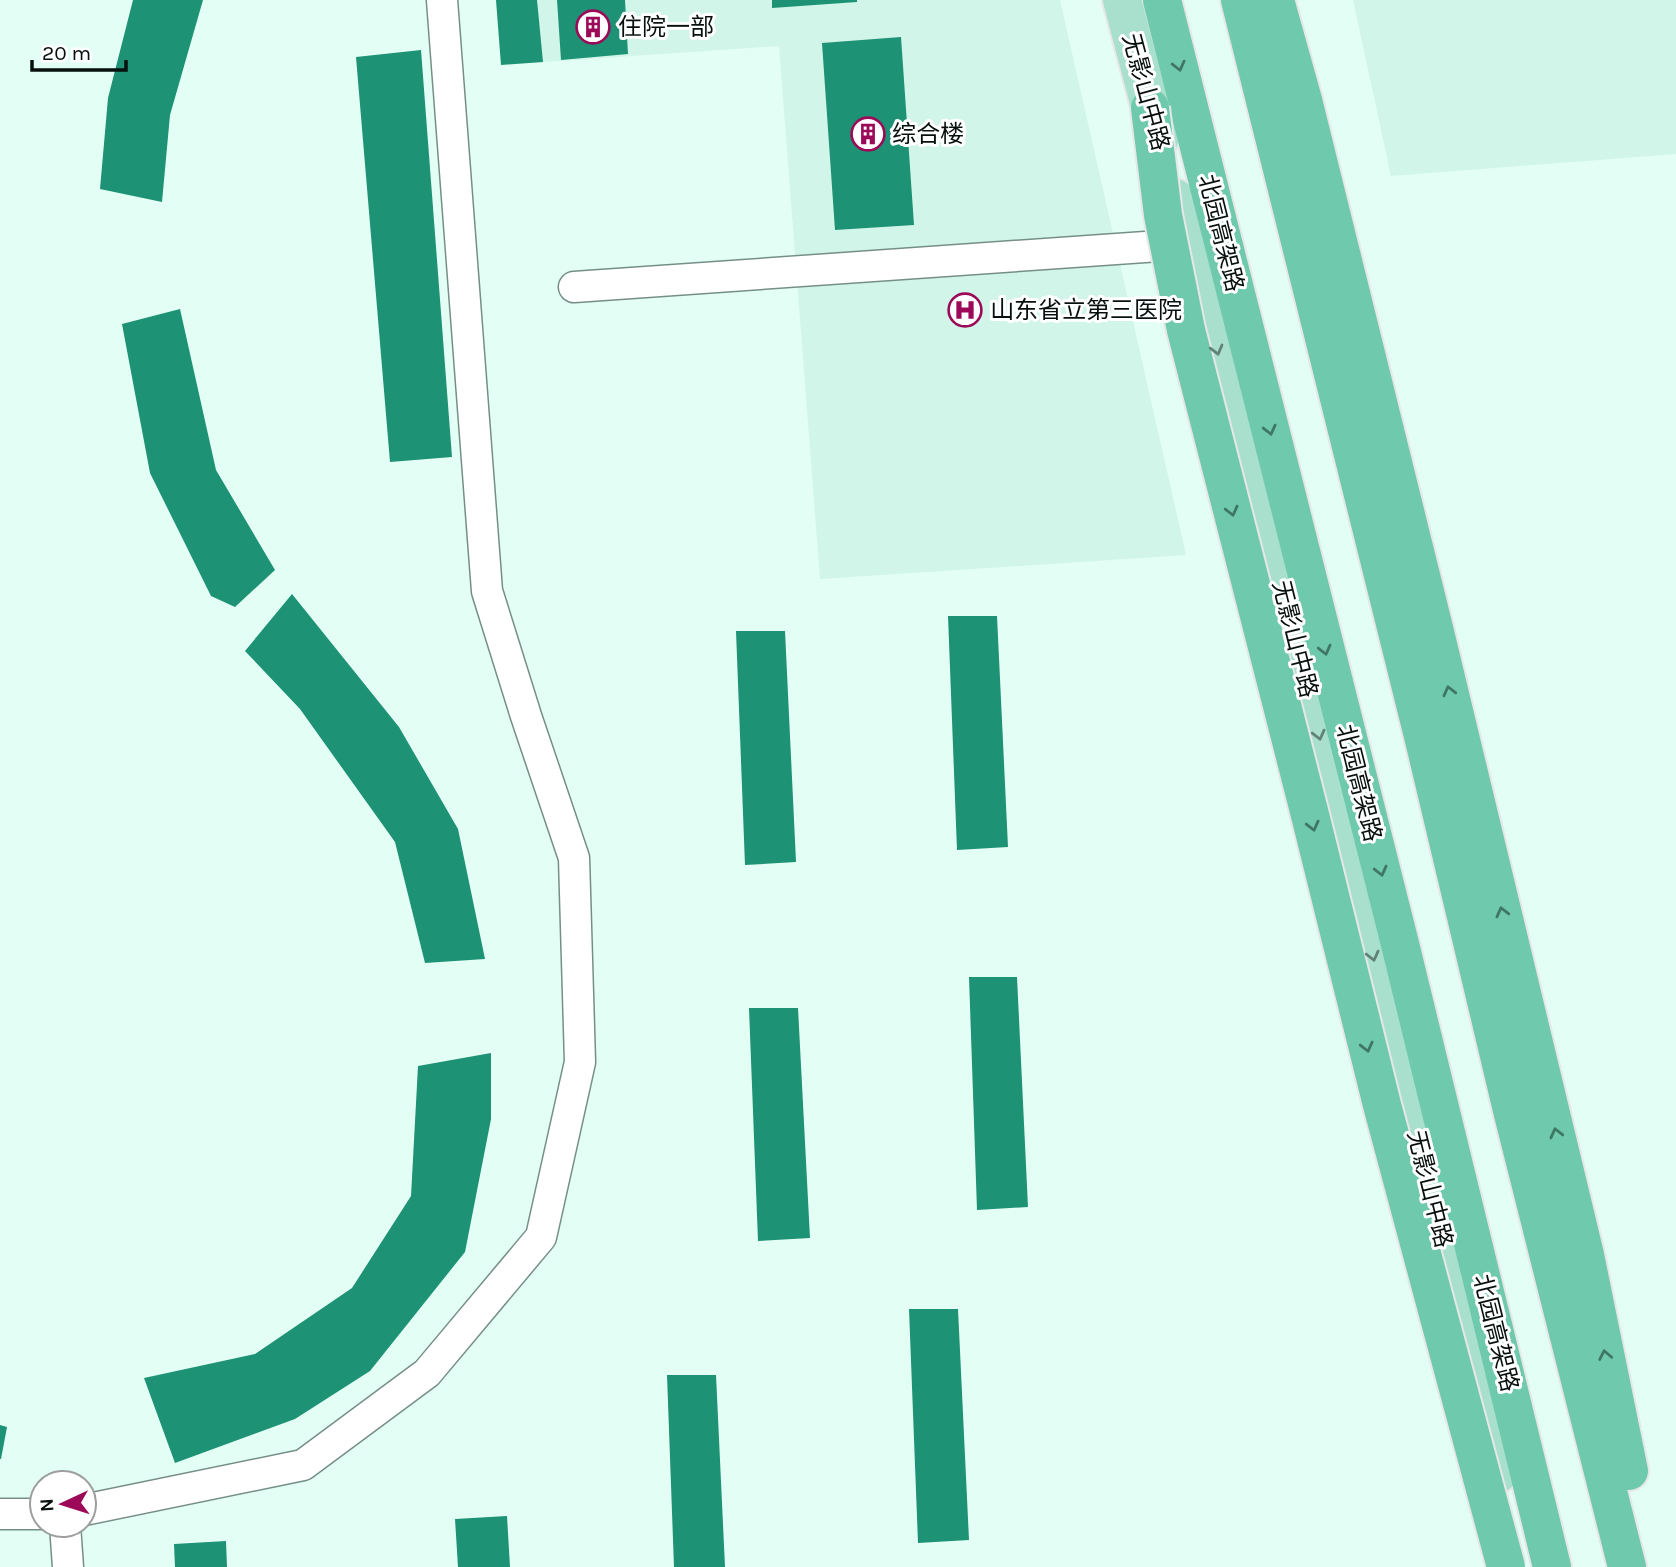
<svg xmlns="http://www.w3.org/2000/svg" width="1676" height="1567" font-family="Karla,'Noto Sans SC',sans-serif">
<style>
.built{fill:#d1f5e8}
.building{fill:#1d9275}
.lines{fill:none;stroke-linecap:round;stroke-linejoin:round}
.minor-casing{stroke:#768f86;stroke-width:33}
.major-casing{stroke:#e6e7e7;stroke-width:42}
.highway-casing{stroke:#e6e7e7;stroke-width:42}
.minor{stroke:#fff;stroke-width:30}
.major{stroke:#a9dfcd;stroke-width:38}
.highway{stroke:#6fc9ac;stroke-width:38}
.highway-bridge-casing{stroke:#e6e7e7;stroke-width:42;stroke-linecap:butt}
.highway-bridge{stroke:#6fc9ac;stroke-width:38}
.oneway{stroke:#407664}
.oneway2{stroke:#608277}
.labels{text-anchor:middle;stroke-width:6;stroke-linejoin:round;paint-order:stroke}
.poi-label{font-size:24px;fill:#07100d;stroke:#fff;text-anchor:start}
.street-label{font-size:24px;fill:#07100d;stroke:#fff}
</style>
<rect width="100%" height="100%" fill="#e3fef4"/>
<path class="built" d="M496,0H1060L1186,555L820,579L779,46L501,65Z
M1353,0H1676V154L1391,176Z"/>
<path class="building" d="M133,0H203L170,115L162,202L100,189L108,98Z
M496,0H537L543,62L501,65Z
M557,0H625L628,54L561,60Z
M772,0H857V2L772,8Z
M901,37L914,225L835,230L822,43Z
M421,50L452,457L390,462L356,57Z
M180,309L216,470L275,570L235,607L211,596L150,473L122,324Z
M292,594L399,727L458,829L485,959L425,963L395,842L300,709L245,651Z
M948,616H997L1008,847L957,850Z
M736,631H785L796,862L745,865Z
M969,977H1017L1028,1207L977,1210Z
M749,1008H798L810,1238L758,1241Z
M491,1053V1119L465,1252L370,1371L295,1419L175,1463L144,1378L255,1354L352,1288L411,1196L418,1066Z
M909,1309H958L969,1540L918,1543Z
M667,1375H716L725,1567H674Z
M0,1425L7,1427L1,1459H0Z
M507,1516L510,1567H458L455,1519Z
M226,1541L227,1567H175L174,1544Z"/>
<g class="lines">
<defs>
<path id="minor" d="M574,287L1188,244
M84,1510L303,1465L427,1373L541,1237L580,1062L574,858L526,716L487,591L442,0
M0,1514H42
M65,1525L68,1567"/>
<path id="major" d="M1122,0L1159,140
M1175,198L1282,587L1499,1473"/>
<path id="highway" d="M1162,0L1400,944L1552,1567
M1240,0L1424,740L1512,1110L1627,1567
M1275,0L1303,100L1434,628L1585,1255L1629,1471"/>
</defs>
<use href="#minor" class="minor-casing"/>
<use href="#major" class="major-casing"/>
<use href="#highway" class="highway-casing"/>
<use href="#minor" class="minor"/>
<use href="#major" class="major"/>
<use href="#highway" class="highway"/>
<defs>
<path id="highway-bridge" d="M1150,108L1163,215L1186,330L1310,815L1382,1105L1506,1567"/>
</defs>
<use href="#highway-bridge" class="highway-bridge-casing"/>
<use href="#highway-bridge" class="highway-bridge"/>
</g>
<defs><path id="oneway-chevron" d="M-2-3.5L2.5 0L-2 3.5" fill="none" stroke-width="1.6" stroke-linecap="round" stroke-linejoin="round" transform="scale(1.75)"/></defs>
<g class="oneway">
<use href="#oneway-chevron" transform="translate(1179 66) rotate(76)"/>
<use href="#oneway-chevron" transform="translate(1270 430) rotate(76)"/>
<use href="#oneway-chevron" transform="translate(1232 511) rotate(76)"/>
<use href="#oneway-chevron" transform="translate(1325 650) rotate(76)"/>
<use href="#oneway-chevron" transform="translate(1449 691) rotate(-104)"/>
<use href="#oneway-chevron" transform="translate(1313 826) rotate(76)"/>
<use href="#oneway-chevron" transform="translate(1381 871) rotate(76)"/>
<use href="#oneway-chevron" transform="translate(1502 912) rotate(-104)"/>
<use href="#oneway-chevron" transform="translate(1367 1047) rotate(76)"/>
<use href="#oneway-chevron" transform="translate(1556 1133) rotate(-104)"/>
<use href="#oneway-chevron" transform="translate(1605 1355) rotate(-101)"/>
</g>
<g class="oneway2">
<use href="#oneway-chevron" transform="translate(1217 350) rotate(75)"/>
<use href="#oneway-chevron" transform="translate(1319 735) rotate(76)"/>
<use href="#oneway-chevron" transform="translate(1373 956) rotate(76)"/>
</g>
<defs>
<symbol id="building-ring" viewBox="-11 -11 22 22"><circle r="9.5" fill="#fff" stroke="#9b0958" stroke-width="1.5"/><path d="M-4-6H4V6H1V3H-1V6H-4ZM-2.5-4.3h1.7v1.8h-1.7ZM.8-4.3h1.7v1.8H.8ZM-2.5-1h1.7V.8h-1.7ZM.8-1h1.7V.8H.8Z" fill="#9b0958"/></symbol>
<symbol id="hospital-ring" viewBox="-11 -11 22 22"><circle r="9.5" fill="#fff" stroke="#9b0958" stroke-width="1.5"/><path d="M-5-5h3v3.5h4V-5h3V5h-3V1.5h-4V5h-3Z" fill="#9b0958"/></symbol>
</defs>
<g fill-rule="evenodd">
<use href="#building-ring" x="574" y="8" width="38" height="38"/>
<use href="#building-ring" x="849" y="115" width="38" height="38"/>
<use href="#hospital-ring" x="946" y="291" width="38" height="38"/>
</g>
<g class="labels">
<g class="poi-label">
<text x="618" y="35">住院一部</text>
<text x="892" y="142">综合楼</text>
<text x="990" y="318">山东省立第三医院</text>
</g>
<g class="street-label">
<text transform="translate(1146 92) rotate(75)" y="8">无影山中路</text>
<text transform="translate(1221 233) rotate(76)" y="8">北园高架路</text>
<text transform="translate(1295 639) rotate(76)" y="8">无影山中路</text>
<text transform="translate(1359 783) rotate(76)" y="8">北园高架路</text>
<text transform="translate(1430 1189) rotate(76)" y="8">无影山中路</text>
<text transform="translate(1496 1333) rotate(76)" y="8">北园高架路</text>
</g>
</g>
<g transform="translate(63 1504) rotate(266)"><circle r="33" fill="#ffffff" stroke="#9c9f9e" stroke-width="2"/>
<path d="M0-5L12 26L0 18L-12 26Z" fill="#9b0958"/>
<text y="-10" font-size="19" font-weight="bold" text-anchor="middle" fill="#07100d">N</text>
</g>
<path d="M32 60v10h94v-10" fill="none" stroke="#07100d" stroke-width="3.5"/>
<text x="42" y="60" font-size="21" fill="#07100d" stroke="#ffffff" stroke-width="5" paint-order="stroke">20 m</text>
</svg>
